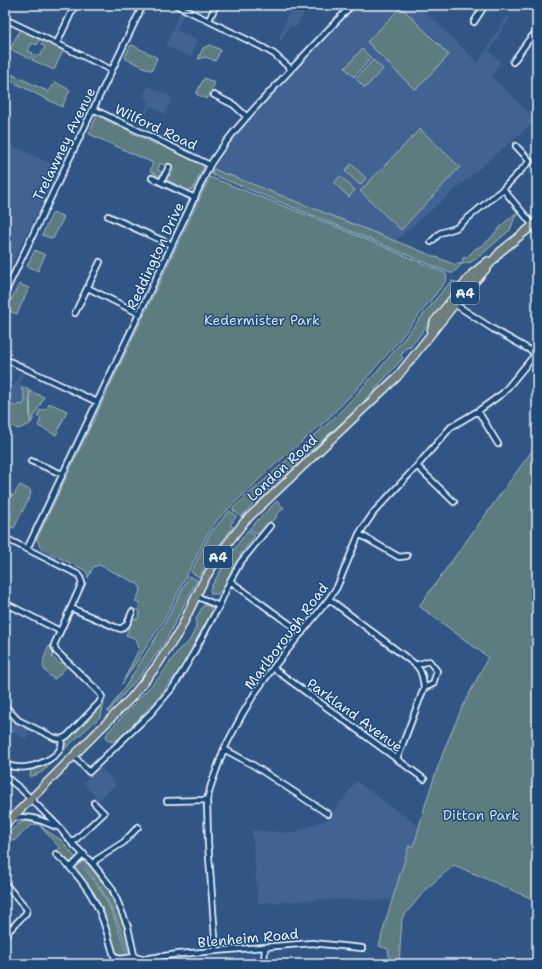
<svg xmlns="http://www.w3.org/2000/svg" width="542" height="969" font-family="'Shantell Sans',sans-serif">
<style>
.built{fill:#436392}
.green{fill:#5c7c80;stroke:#a2b6bc}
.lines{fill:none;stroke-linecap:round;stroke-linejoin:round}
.street-casing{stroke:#e8f1f8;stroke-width:8}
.primary-casing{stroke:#e8f1f8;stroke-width:10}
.street{stroke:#1f4a7a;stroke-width:4.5}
.primary{stroke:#6d7e7c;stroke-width:7}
.labels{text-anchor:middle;stroke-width:3;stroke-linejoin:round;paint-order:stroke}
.shield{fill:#1f4a7a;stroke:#acbfd2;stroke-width:1}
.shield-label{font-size:13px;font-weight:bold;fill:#e8f1f8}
.street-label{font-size:14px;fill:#e8f1f8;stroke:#1f4a7a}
.park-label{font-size:14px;fill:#d3dfe6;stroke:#1f4a7a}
</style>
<rect width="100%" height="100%" fill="#315686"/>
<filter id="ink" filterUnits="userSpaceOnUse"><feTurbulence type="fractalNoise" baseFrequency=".025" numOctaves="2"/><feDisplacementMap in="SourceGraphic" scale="8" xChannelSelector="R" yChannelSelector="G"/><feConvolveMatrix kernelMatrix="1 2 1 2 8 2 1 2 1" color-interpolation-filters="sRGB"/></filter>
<g filter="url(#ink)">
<path class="built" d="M357,5H412L427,14L478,63L508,15L510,17L489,51L500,62L492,77L536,120L395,241L228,174L227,175L214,169L224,149L231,140Z
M292,7L304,13L296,27L289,25L281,41L279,38L284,28L286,19Z
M181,10L186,11L176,30L197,40L191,57L166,46Z
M148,86L172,97L165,114L150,106L141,126L138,124L148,103V100L143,97Z
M5,142L59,168L5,277Z
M20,370L26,372L23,373L19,384L23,386L21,390L25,392L26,398L23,405L16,407L5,401V388L10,391L13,388L21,372Z
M16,720L31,728L26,739L11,731Z
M100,767L116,784L99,800L83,783Z
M356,781L419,827L416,839L412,847L409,846L392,900L339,899L258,903L252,830L292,833L325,820L327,821Z"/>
<path class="green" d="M401,7L449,55L415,90L367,42Z
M21,28L40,37L37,45L32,43L28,51L33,53L30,59L10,49Z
M44,39L64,49L54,70L32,60L35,54L40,56L45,47L41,44Z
M132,45L156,57L157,58L152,70H150L126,59L125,57L130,46Z
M210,45L221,50L215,61L206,57L198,59L203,48Z
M362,49L371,58L354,77L345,68Z
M373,60L383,69L365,88L356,79Z
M5,71L49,92L55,82L70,90L62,107L5,78Z
M204,78L215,83L207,99L196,94Z
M100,114L106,117L105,120L130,131V132L157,145L160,142L202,160L204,166L193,189L191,190L189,189L188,190L168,180L166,178L167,174L171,176L173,170L160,163L158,170L163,173L160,176L150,171L153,163L89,134L97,115Z
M420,129L460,167L401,230L360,191Z
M351,164L366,178L360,185L345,171Z
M214,169L227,175V174L456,265L457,263L462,264L463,258L467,257L475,249L481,246L488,241L503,224L517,212L518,214L515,217L510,230L481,255L471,262L462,264L453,273H450L334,224L211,174Z
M340,176L355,190L349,197L334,183Z
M210,177L332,225L445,273L447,276L446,281L396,344L356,390L329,418L268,471L218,519L207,535L164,620L122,684L139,649L136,639L126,635L133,619H138L140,612L138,610L140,604L135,602L141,589L138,584L99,565L93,567L88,578V575L85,570L41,549L37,539Z
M53,212L64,217L53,239L42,235Z
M35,250L45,255L38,271L27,266Z
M452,281L459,283L410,348L407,347L401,355L403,358L359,407L256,501L241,517L233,510V508L335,417L354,397L381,367L444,289Z
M19,284L29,288L17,314L6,310Z
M23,387L29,390L30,424L18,429L12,426L11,427L5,424V401L16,407L18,404L23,405L26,398L23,397L25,392L21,390Z
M30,391L44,397L31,423Z
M49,403L67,411L56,435L38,426L41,418L39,417H37L40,410C46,410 48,409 49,403Z
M537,444V901L454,865L427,888L402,918L399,964H390L388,949L379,946L385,923L409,846L412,847L416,839C427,794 443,749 463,706C471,690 480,674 488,657L419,606Z
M20,485L30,490L31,494L14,528L7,525L11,515L5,512V502L9,493L13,496Z
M277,501L284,508L276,515L277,517L266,525L258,534L249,529Z
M229,511L231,512L236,515V517L230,525L233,527L211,556L199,577L191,572L210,534Z
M248,530L255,536L241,554L235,566L226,561Z
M225,563L234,568L222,590L218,594H211L210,589Z
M189,576L197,580L164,644L141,675L108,712H107L125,687L165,623Z
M205,605C209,606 211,607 212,610C213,616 202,632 199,638C189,656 178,673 165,689C151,707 134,724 117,740C113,742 111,742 107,740L106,736L108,732L161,675L180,648L188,643L196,628V619L203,606Z
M49,646L50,647L54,653L52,657L60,664L63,662L67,666L55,679H54C39,669 42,661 49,646Z
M104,703L101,716L67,747L47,768L40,773L30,777L31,767L48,761L63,744L82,726L84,722Z
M27,821L41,824L44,829L61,840L76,858L70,863H65L56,852L60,848L38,824L30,826L14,841L7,835V834L18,824Z
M81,861L86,862L110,893L124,926L130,952L129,954C121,931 114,909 101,889C95,879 88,870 81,861Z
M79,862C89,874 99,886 106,900C115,917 121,937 127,955C120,958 116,953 113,948L104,918L75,872V866Z"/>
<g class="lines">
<defs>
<path id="street" d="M176,5L262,47L274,54L291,69
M5,19L112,70
M209,20L216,5
M474,22L485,5
M57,43L75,5
M513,62L528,41L537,31
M214,95L234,105L247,117
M93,109L210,165
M152,178L195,198
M161,182L169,167
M503,189L530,161L516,146
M108,216L172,245
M431,242L440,233L456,228L503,189L533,225
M88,288L140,314
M5,293L143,5
M453,303L493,329L537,354
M75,313L100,262
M5,359L97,402
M478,411L498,444
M31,461L62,474
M417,466L454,502
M359,534L399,557L407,556
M5,538L79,575L82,583L54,645L56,651L99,692L102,697L99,703L67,736L61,739L55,738L18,720L5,706
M27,549L210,165C226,139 247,116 268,94C296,64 324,34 352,5
M230,581L302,633
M196,596L219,606
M329,599L416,665C422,671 423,679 424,688L397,759
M5,603L60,631
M71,608L115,627L121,629L127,624L132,612
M5,613L9,605
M416,665L429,661L437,671L433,684L424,688
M273,668L424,779
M224,749L253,765L328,814
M74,756L89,772L151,713L174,686L193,654L219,606L230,581L240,563L270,526
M5,764C10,767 21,768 27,767C40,765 66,755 61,739
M5,776L22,790L59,827L72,843L93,864L112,888L128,927L136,964
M167,801L207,800
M12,818C31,815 40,820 57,827
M72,843L104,813L94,803
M56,854C73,869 88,887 98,908C105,923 109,940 114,956L119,959L135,957L142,959L179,954L312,943L362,948
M93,864L96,860L124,842L138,827
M71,867L84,854
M5,884L27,909L26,913L5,935
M216,951L208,843L207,800L211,785L224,749L243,713L255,693L273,668L329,599L337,587L359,534L374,512L417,466L451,427L478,411L503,393L537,352
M160,956V964
M264,964L265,947"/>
<path id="primary" d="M431,331L434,322L472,274L488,261
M5,825L131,698L156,667L179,632L203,582L224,548L245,521L397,377L454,305L479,277L500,252L537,222"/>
</defs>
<use href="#street" class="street-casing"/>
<use href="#primary" class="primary-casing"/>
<use href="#street" class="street"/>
<use href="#primary" class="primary"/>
</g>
</g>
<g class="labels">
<g class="shield">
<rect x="451" y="282" width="28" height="22" rx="3"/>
<rect x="204" y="546" width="28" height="22" rx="3"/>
</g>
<g class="shield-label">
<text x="465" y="298">A4</text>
<text x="218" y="562">A4</text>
</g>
<g class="street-label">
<text transform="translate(156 127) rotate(25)" y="5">Wilford Road</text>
<text transform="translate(64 144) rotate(-64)" y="5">Trelawney Avenue</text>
<text transform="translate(155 256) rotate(-65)" y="5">Reddington Drive</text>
<text transform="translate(282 468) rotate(-43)" y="5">London Road</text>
<text transform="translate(286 636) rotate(-53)" y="5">Marlborough Road</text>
<text transform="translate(355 715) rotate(36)" y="5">Parkland Avenue</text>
<text transform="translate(248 938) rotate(-5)" y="5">Blenheim Road</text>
</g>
<g class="park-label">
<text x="262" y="325">Kedermister Park</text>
<text x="481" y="820">Ditton Park</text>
</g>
</g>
<rect width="542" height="969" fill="none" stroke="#1f4a7a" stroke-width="20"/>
<rect x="10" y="10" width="522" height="949" fill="none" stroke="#e8f1f8" stroke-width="1.5" filter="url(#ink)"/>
</svg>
